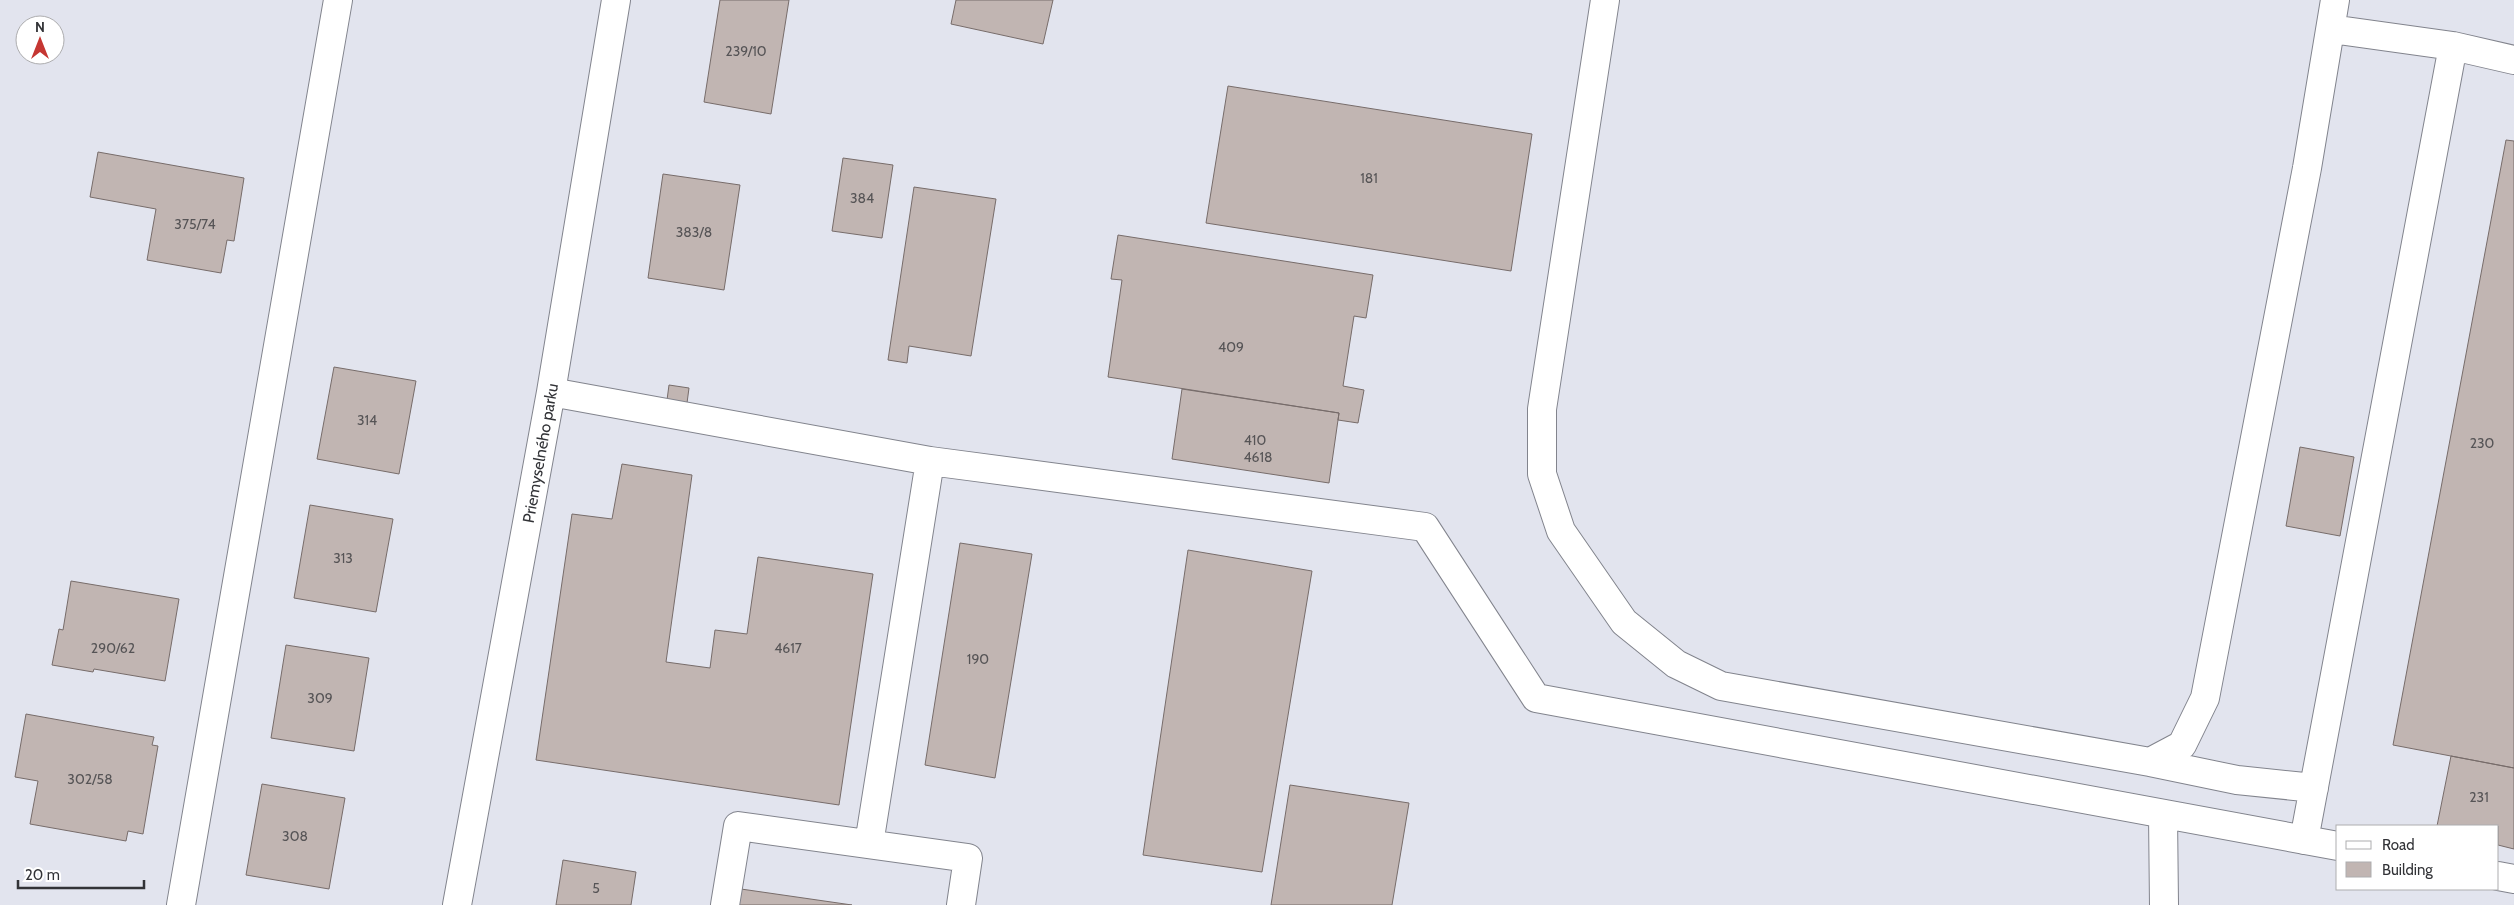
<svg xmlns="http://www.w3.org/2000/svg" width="2514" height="905" font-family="Cabin,sans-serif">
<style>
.building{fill:#c1b5b2;stroke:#776c6a}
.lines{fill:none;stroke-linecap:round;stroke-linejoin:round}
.minor-casing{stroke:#82848d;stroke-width:30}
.minor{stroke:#fff;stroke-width:28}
.labels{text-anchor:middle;stroke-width:4;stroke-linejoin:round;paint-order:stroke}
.number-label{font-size:14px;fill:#565456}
.street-label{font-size:16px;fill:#323337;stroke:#fff}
</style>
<rect width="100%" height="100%" fill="#e2e4ee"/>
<path class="building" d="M720,0H789L771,114L704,102Z
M956,0H1053L1043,44L951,24Z
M1228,86L1532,134L1511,271L1206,223Z
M2506,140L2514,141V768L2393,745Z
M98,152L244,178L234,241L227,240L221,273L147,260L156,209L90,197Z
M843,158L893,165L882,238L832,231Z
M663,174L740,185L724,290L648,278Z
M914,187L996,199L971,356L909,346L907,363L888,360Z
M1118,235L1373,275L1366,318L1354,316L1343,386L1364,390L1358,423L1338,420L1339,413L1108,377L1122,280L1111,279Z
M334,367L416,381L399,474L317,459Z
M669,385L689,388L687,403L667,400Z
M1182,389L1339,413L1329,483L1172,459Z
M2300,447L2354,457L2340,536L2286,526Z
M622,464L692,475L666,662L710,668L715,630L747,634L758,557L873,574L839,805L536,760L572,514L612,519Z
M310,505L393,519L376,612L294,598Z
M960,543L1032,554L995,778L925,765Z
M1188,550L1312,571L1262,872L1143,855Z
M71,581L179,599L165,681L94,669L93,672L52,665L59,629L63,630Z
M286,645L369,658L354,751L271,738Z
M26,714L154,737L152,745L158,746L143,834L128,831L126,841L30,824L38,781L15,777Z
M2451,756L2514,768V849L2498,845V826H2437Z
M262,784L345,798L329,889L246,875Z
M1290,785L1409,803L1392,905H1271Z
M563,860L636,872L631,905H556Z
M741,889L852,905H739Z"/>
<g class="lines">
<defs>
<path id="minor" d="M1605,0L1542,409V474L1561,531L1624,622L1676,664L1721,686L2150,762L2182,745L2205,698L2307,168L2335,0
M2331,29L2453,46
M551,392L930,461L869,844
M930,461L1425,527L1536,698L2338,846
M2150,762L2237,780L2314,788
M2163,814L2164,905
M2304,840L2453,46L2514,60
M2498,876L2514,879
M181,905L338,0
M457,905L551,392L616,0
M725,905L738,826L968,858L961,905"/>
</defs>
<use href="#minor" class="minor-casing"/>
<use href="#minor" class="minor"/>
</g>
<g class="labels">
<g class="number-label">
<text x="746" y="56">239/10</text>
<text x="1369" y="183">181</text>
<text x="862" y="203">384</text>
<text x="195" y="229">375/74</text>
<text x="694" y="237">383/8</text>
<text x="1231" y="352">409</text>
<text x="367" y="425">314</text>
<text x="1255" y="445">410</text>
<text x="2482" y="448">230</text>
<text x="1258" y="462">4618</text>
<text x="343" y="563">313</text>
<text x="113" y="653">290/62</text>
<text x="788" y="653">4617</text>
<text x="978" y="664">190</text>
<text x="320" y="703">309</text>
<text x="90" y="784">302/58</text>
<text x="2479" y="802">231</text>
<text x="295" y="841">308</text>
<text x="596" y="893">5</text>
</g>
<g class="street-label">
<text transform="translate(540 453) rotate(-80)" y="6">Priemyselného parku</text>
</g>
</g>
<rect x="2336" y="825" width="162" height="65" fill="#ffffff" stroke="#adadaf"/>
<rect x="2346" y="841" width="25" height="8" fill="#ffffff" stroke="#adadaf"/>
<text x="2382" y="850" font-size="15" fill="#323337">Road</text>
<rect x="2346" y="862" width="25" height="15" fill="#c1b5b2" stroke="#adadaf"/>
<text x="2382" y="875" font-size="15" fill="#323337">Building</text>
<g transform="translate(40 40)"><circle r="24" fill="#ffffff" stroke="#adadaf"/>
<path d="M0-4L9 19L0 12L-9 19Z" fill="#c53632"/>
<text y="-8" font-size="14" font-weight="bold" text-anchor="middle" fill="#323337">N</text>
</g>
<path d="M18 880v8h126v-8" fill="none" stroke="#323337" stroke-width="2.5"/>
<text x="25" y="880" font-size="15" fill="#323337" stroke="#ffffff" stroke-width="4" paint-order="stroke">20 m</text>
</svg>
